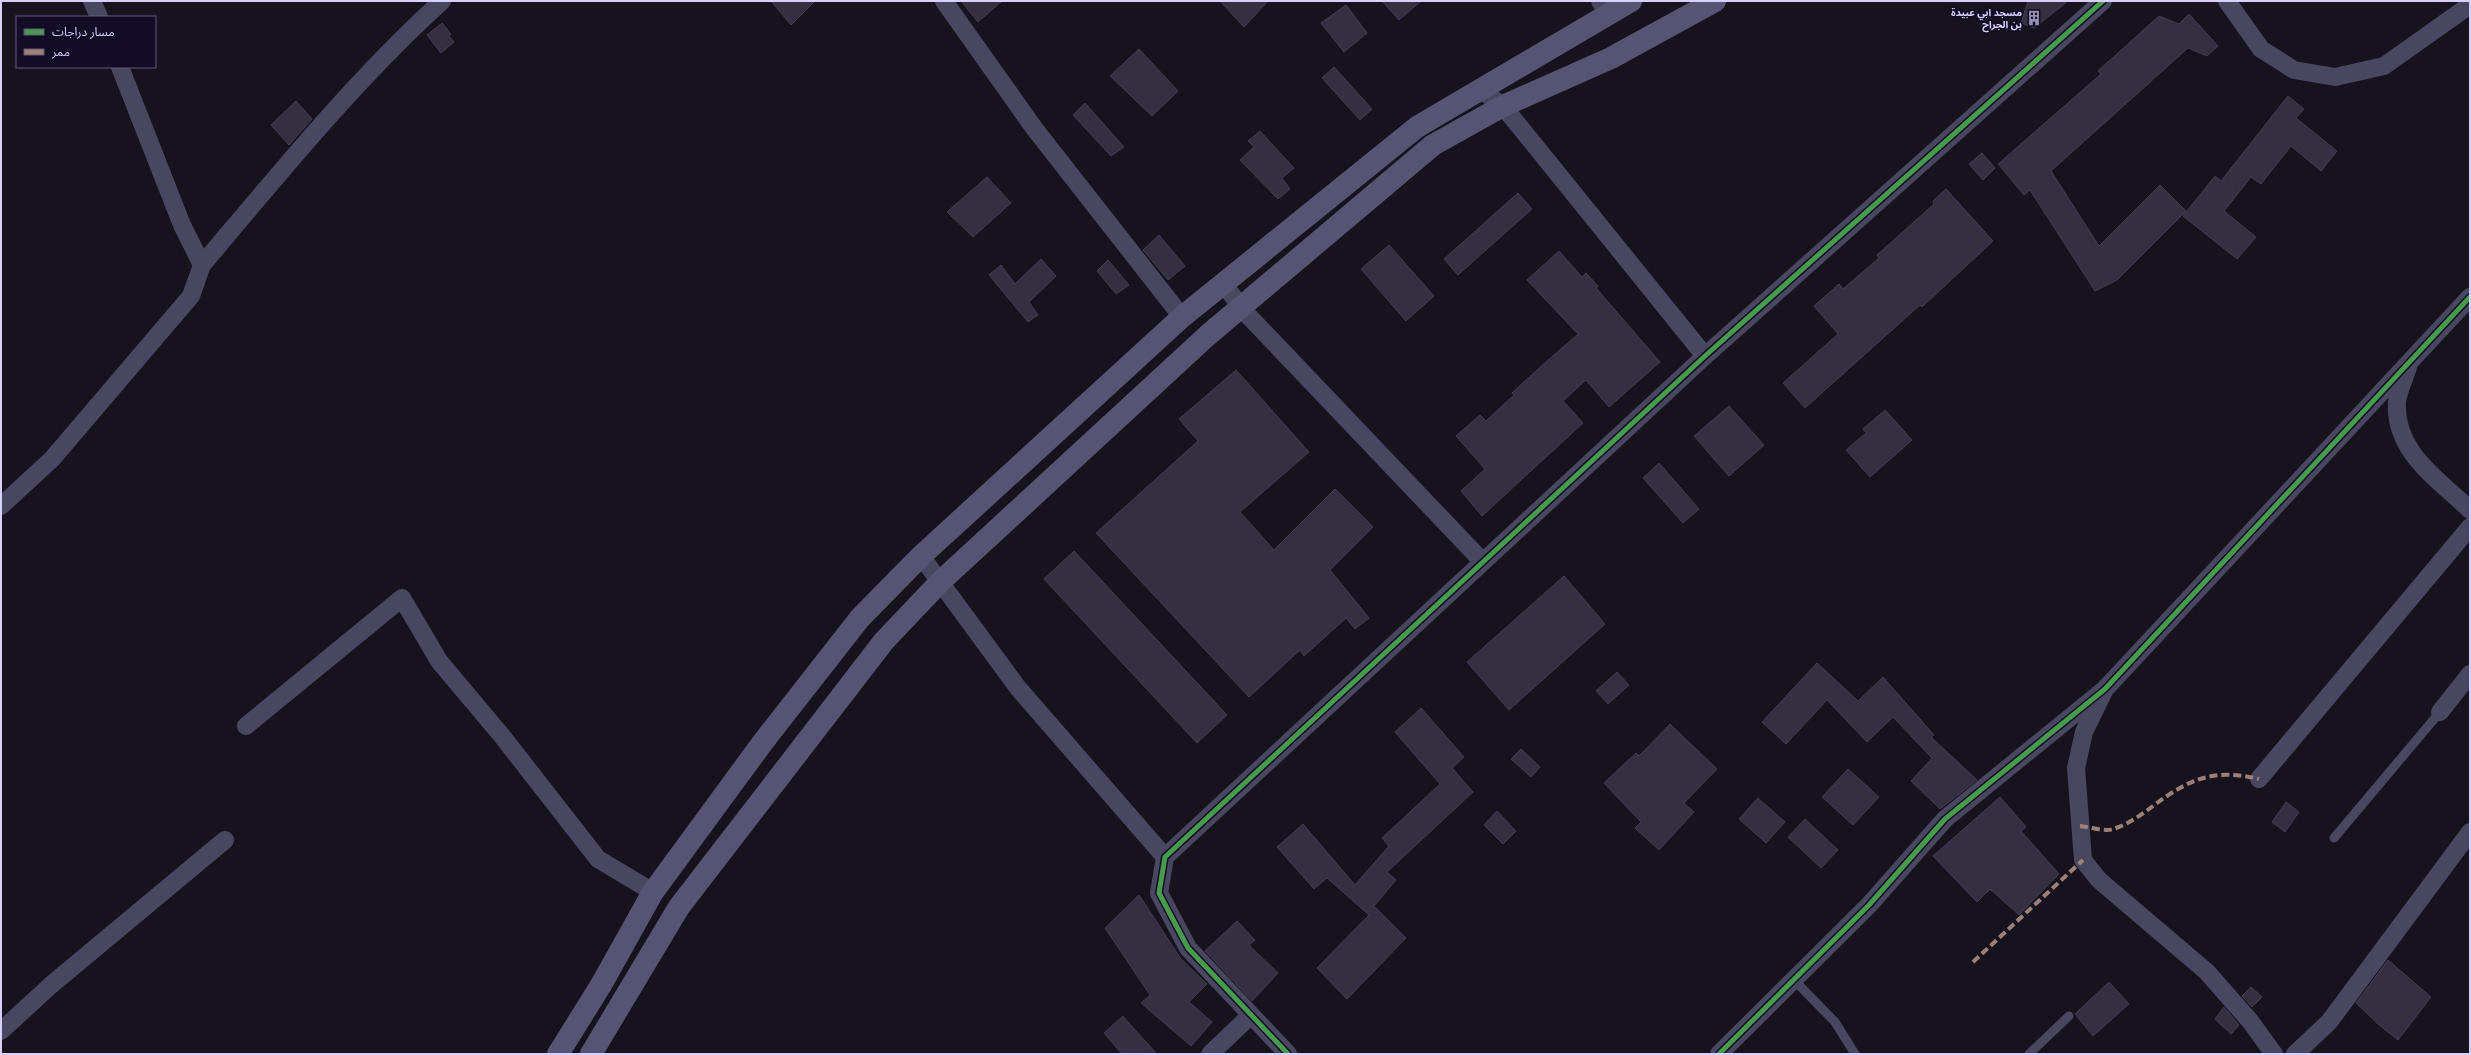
<svg xmlns="http://www.w3.org/2000/svg" width="2471" height="1055" font-family="Roboto,'Noto Sans Arabic',sans-serif">
<style>
.building{fill:#343041;stroke:#433c54}
.lines{fill:none;stroke-linecap:round;stroke-linejoin:round}
.lane{stroke:#494760;stroke-width:9}
.street{stroke:#494760;stroke-width:18}
.secondary{stroke:#575473;stroke-width:22}
.quiet{stroke:#9e8076;stroke-width:4;stroke-dasharray:8 4;stroke-linecap:butt}
.cycleway-casing{stroke:#120d25;stroke-width:8}
.cycleway{stroke:#469c4c;stroke-width:5}
.labels{text-anchor:middle;stroke-width:3.5;stroke-linejoin:round;paint-order:stroke}
.poi-label{font-size:10px;font-weight:bold;fill:#d8d1ff;stroke:#120d25;text-anchor:end}
</style>
<rect width="100%" height="100%" fill="#16131f"/>
<path class="building" d="M771,1H815L791,25Z
M961,1H1002L978,22Z
M1220,1H1268L1244,27Z
M1382,1H1421L1399,20Z
M2028,1H2068L2034,28L2021,23Z
M1346,5L1367,33L1344,52L1321,23Z
M2189,14L2218,46L2207,56L2188,48L2051,171L2099,246L2160,185L2186,211L2117,280L2095,291L2030,190L2024,195L1998,164L2101,74L2098,71L2159,16L2179,24Z
M442,23L451,34L449,36L454,42L441,53L427,35Z
M1139,49L1178,91L1152,116L1110,76Z
M1334,67L1372,109L1360,120L1322,78Z
M2288,96L2304,109L2296,118L2337,151L2321,171L2291,146L2261,184L2251,177L2224,211L2256,237L2237,259L2183,216L2215,176L2221,181Z
M296,101L312,119L289,145L271,125Z
M1085,103L1124,147L1111,156L1073,115Z
M1260,131L1294,168L1282,178L1290,189L1278,199L1240,160L1254,147L1248,141Z
M1982,153L1995,168L1983,180L1969,164Z
M987,177L1011,203L973,237L947,212Z
M1946,189L1993,241L1922,307L1920,305L1805,408L1783,383L1838,334L1814,306L1839,284L1843,289L1879,258L1877,255L1934,204L1933,201Z
M1518,193L1532,209L1458,275L1444,259Z
M1159,235L1185,266L1168,280L1143,250Z
M1389,245L1434,296L1406,321L1361,269Z
M1559,251L1582,277L1586,273L1598,286L1596,288L1660,362L1609,407L1586,380L1563,401L1583,423L1482,516L1461,491L1485,469L1456,436L1480,415L1486,421L1514,395L1512,393L1538,369L1578,334L1527,280Z
M1041,259L1056,276L1029,302L1038,315L1028,322L989,275L1001,265L1015,284Z
M1108,260L1129,285L1116,294L1097,271Z
M1236,370L1309,452L1240,512L1274,550L1335,489L1373,527L1330,570L1369,618L1355,629L1346,618L1304,656L1300,650L1249,697L1096,533L1198,441L1179,419Z
M1729,406L1764,445L1729,476L1694,436Z
M1885,410L1912,440L1870,477L1846,450L1866,433L1863,429Z
M1659,463L1699,509L1683,523L1643,478Z
M1074,551L1227,715L1197,743L1044,579Z
M1564,576L1605,624L1509,710L1467,662Z
M1817,663L1858,701L1883,677L1934,735L1931,737L1977,780L1940,809L1911,781L1932,758L1893,717L1867,742L1827,700L1786,744L1762,722Z
M1617,672L1629,685L1608,704L1596,691Z
M1421,708L1464,757L1452,768L1473,792L1387,872L1396,880L1374,906L1406,938L1347,999L1317,968L1369,915L1327,878L1314,889L1277,847L1303,824L1355,885L1389,846L1382,838L1440,784L1395,732Z
M1670,724L1717,769L1684,803L1694,812L1659,850L1635,828L1641,822L1604,783L1636,753L1639,756Z
M1521,749L1540,767L1531,777L1511,759Z
M1848,769L1879,797L1853,825L1822,797Z
M2000,797L2026,827L2021,831L2059,874L2019,915L1990,889L1977,902L1933,856Z
M1758,798L1785,822L1766,843L1739,819Z
M2286,802L2299,812L2285,832L2272,822Z
M1497,811L1516,831L1503,844L1484,825Z
M1805,819L1838,850L1821,868L1788,837Z
M1139,895L1181,959L1207,984L1189,1002L1212,1022L1191,1046L1141,1003L1150,995L1105,928Z
M1237,921L1255,940L1249,945L1278,973L1252,1001L1205,951Z
M2388,960L2431,997L2398,1040L2378,1024L2356,1003Z
M2109,982L2129,1004L2093,1036L2075,1014Z
M2251,987L2262,997L2252,1007L2242,996Z
M2224,1007L2239,1025L2231,1034L2215,1019Z
M1123,1016L1127,1021L1157,1054H1122L1104,1033Z"/>
<g class="lines">
<path class="lane" d="M2334,838L2440,712
M1794,980L1835,1022L1855,1054
M2029,1054L2069,1016"/>
<path class="street" d="M92,1L99,17
M944,1L1034,128L1182,317
M1600,1L1608,14
M2227,1L2261,49L2294,70L2335,77L2384,66L2470,5
M1481,90L1503,106L1705,356
M202,265C278,175 354,81 442,1
M1224,284L1242,309L1483,562
M2408,367C2405,378 2398,391 2397,402C2394,452 2438,479 2470,510
M1,506L52,459L191,296L202,265L182,225L120,67
M921,556L1018,688L1165,857
M2103,693L2084,732L2076,768L2083,860L2099,880L2207,972L2250,1021L2274,1054
M2440,712L2470,674
M246,726L402,598L439,661L502,736L598,859L653,892
M2259,779L2470,527
M1,1031L51,985L225,840
M1210,1054L1251,1015
M1288,1054L1188,948L1159,893L1165,857L1705,356L2103,1
M1719,1054L1869,905L1945,819L2105,689L2470,297
M2295,1054L2329,1022L2470,832"/>
<path class="secondary" d="M558,1054L601,985L653,892L763,742L860,618L921,556L1182,317L1417,127L1631,1
M591,1054L679,907L884,641L940,582L1208,335L1433,145L1503,106L1611,58L1715,1"/>
<path class="quiet" d="M2080,826C2089,827 2105,832 2113,829C2127,825 2141,815 2153,806C2189,779 2214,768 2259,779
M1973,962L2083,860"/>
<defs>
<path id="cycleway" d="M1288,1054L1188,948L1159,893L1165,857L1705,356L2103,1
M1719,1054L1869,905L1945,819L2105,689L2470,297"/>
</defs>
<use href="#cycleway" class="cycleway-casing"/>
<use href="#cycleway" class="cycleway"/>
</g>
<defs>
<symbol id="building-bare" viewBox="-9 -9 18 18"><path d="M-4-6H4V6H1V3H-1V6H-4ZM-2.5-4.3h1.7v1.8h-1.7ZM.8-4.3h1.7v1.8H.8ZM-2.5-1h1.7V.8h-1.7ZM.8-1h1.7V.8H.8Z" fill="#948eb1" stroke="#120d25" stroke-width="2.5" paint-order="stroke"/></symbol>
</defs>
<g fill-rule="evenodd">
<use href="#building-bare" x="2023" y="7" width="22" height="22"/>
</g>
<g class="labels">
<g class="poi-label">
<text x="2022" y="16">مسجد ابي عبيدة<tspan x="2022" dy="12">بن الجراح</tspan></text>
</g>
</g>
<rect width="2471" height="1055" fill="none" stroke="#d8d1ff" stroke-width="4"/>
<rect x="16" y="16" width="140" height="52" fill="#120d25" stroke="#615b7c"/>
<rect x="24" y="29" width="20" height="6" fill="#469c4c" stroke="#615b7c"/>
<text x="52" y="36" font-size="12" fill="#d8d1ff">مسار دراجات</text>
<rect x="24" y="49" width="20" height="6" fill="#9e8076" stroke="#615b7c"/>
<text x="52" y="56" font-size="12" fill="#d8d1ff">ممر</text>
</svg>
